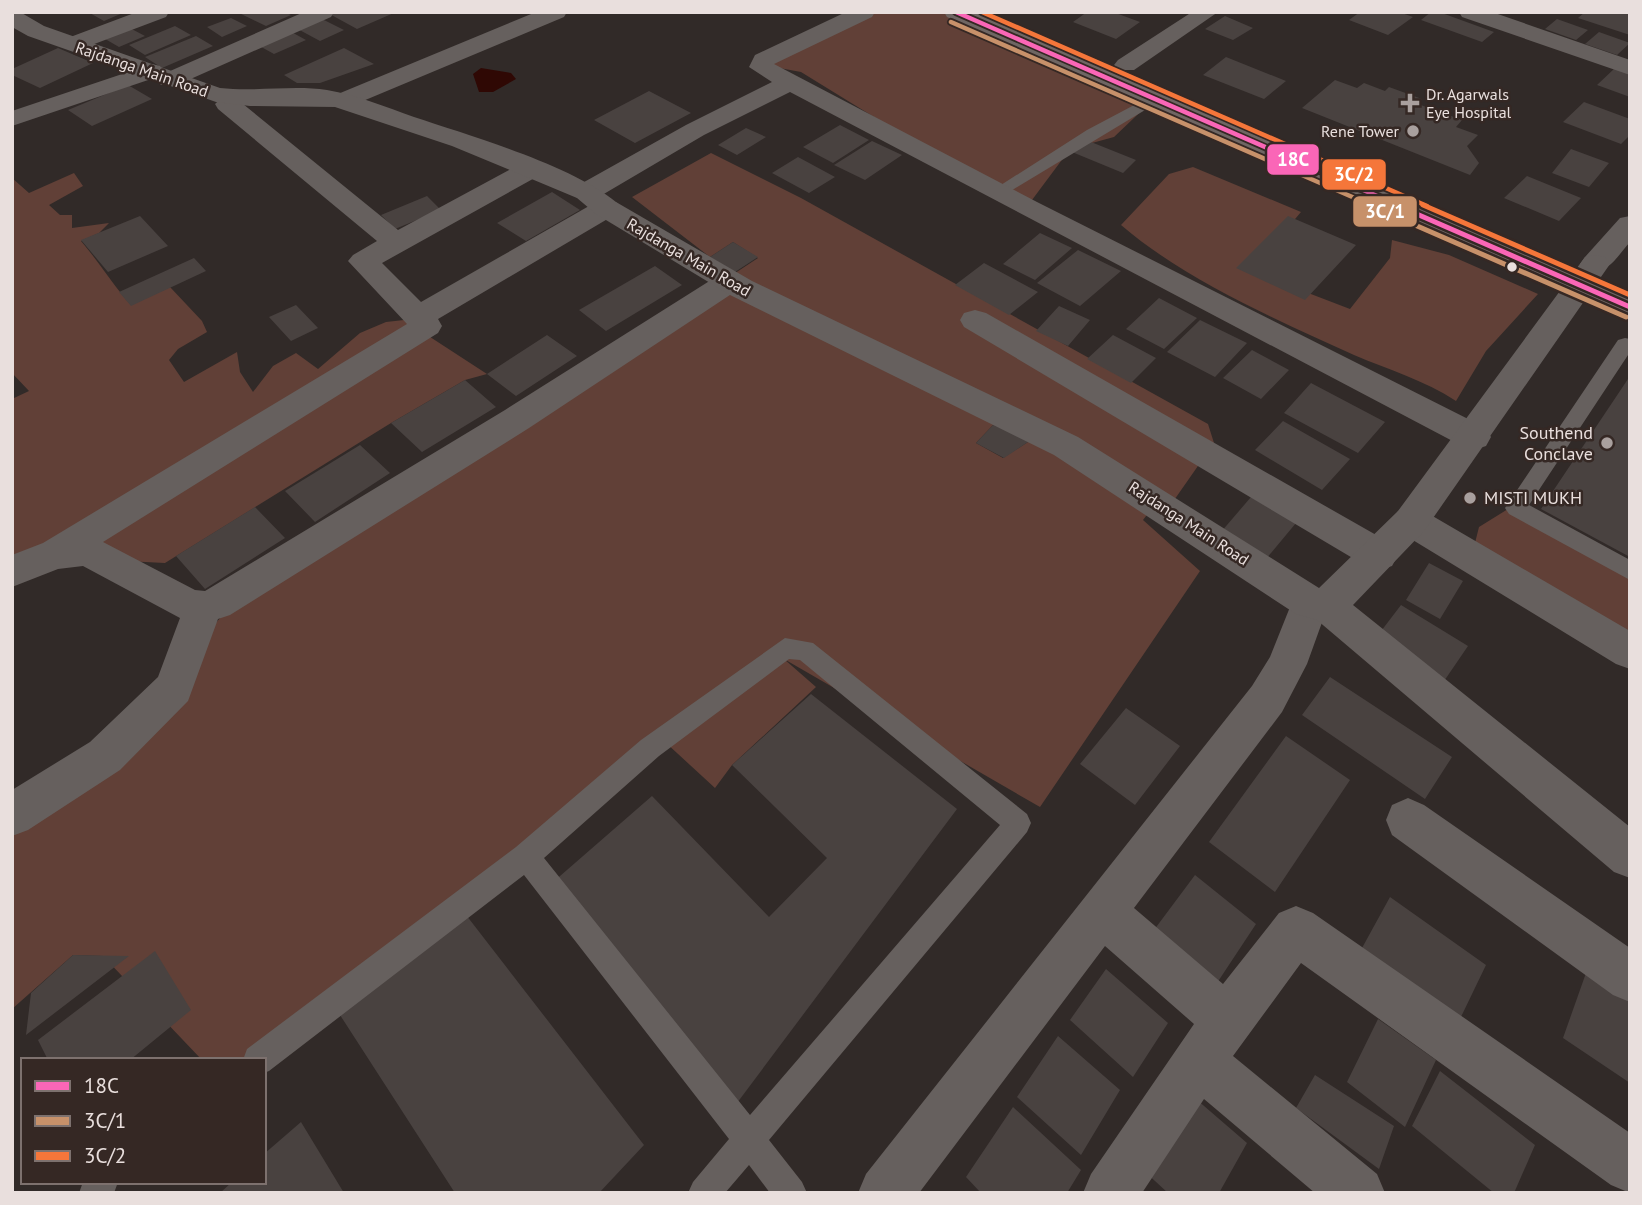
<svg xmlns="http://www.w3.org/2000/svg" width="1642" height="1205" font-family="'PT Sans',sans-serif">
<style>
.green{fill:#614037;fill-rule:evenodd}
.water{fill:#2f0804}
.building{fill:#494240}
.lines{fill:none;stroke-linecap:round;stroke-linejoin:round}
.service{fill:#66605e;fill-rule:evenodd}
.minor{fill:#66605e;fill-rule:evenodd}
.tertiary{fill:#66605e;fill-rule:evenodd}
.primary{fill:#6f6663;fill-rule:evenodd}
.bus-1-far1-casing{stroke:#352824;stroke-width:8}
.bus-1-casing{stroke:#352824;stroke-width:10}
.bus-2-far1-casing{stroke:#352824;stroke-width:8}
.bus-2-casing{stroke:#352824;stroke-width:10}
.bus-3-far1-casing{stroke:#352824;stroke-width:8}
.bus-3-casing{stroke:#352824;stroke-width:10}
.bus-1-far1{stroke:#fa66b7;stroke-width:4.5}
.bus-1{stroke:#fa66b7;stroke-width:5}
.bus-2-far1{stroke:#c7916a;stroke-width:4.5}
.bus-2{stroke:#c7916a;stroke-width:5}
.bus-3-far1{stroke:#f5763a;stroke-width:4.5}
.bus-3{stroke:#f5763a;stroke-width:5}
.poi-dot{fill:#a9a09e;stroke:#352824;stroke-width:2.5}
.bus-dot{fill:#e9dfdd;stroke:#352824;stroke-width:2.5}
.labels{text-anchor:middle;stroke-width:5;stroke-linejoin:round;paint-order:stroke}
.far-street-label{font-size:16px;fill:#e9dfdd;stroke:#352824}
.far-poi-label{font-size:16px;fill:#e9dfdd;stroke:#352824;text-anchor:start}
.poi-label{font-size:18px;fill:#e9dfdd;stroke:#352824;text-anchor:end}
.line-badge{stroke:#352824;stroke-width:2.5}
.badge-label{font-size:19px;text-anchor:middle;font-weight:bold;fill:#fff}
</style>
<rect width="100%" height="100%" fill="#312a28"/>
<path class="green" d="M866,12H955L1155,98L1114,137L1070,149L1029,204L939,157L801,72L763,65Z
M711,153L801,198L1208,424L1214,443L1163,516L1152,508L1143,520L1200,571L1040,807L784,659L816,687L732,765L715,788L665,742L264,1060H202L103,956L73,955L12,1009V811L98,750L235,602L758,258L733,242L710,257L632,197ZM993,425L1031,440L1003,458L976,443Z
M1193,167L1301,212L1273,245L1290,286L1350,309L1390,258L1392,240L1449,255L1538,294L1486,351L1456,401C1424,380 1389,370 1354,355C1277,320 1185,280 1121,225L1169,174Z
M74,173L83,186L49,205L60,215H72V228L109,223L99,233L81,241C99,262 113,285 131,305L170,287L202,321L207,332L178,349L169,360L184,382L237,352L240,372L253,392L273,366L296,353L318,369L360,333L386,322L404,320L487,374L465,380L391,423L165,563L66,558L12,577V399L29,391L12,373V178L29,193Z
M1508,509L1630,571V644L1472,555L1479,527Z"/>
<path class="water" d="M481,68L511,73L516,79L493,92H479L473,74Z"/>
<path class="building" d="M88,12H125L104,21Z
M237,12H284L291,15L266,26Z
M326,12H396L357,29Z
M1087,12H1113L1140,22L1116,39L1073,22Z
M1360,12H1399L1413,17L1388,35L1349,20Z
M1431,12H1439L1494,32L1482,42L1421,20Z
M1585,12H1630V35L1578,18Z
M1225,16L1253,28L1233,40L1205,29Z
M318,17L344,30L320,41L294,27Z
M231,18L247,26L222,37L207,27Z
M1557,19L1588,30L1576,40L1545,29Z
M126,26L145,36L119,47L100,36Z
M175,26L191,35L145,55L129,45Z
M286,29L306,40L274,54L254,43Z
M1599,32L1630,43L1617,55L1585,44Z
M196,36L213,46L162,68L145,57Z
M58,48L93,63L40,88L12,75V69Z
M344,48L374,64L320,83H297L284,75Z
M1226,57L1286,81L1264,99L1203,75Z
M1615,68L1630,73V97L1597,85Z
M1335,80L1357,88L1364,83L1385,91L1389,87L1422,99L1418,104L1462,120L1456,127L1478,135L1467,146L1479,163L1470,175L1302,108Z
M128,85L152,99L92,126L68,110Z
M649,91L691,113L635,143L594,120Z
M1584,102L1630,119V135L1621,144L1563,122Z
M840,125L869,140L833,163L803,147Z
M746,128L766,137L737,155L718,145Z
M1086,140L1136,160L1123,173L1072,152Z
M872,141L902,155L865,180L834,165Z
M1571,149L1609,163L1589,187L1552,173Z
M798,157L835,177L809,193L772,173Z
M1527,176L1581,198L1559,221L1504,198Z
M552,192L580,210L526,241L497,223Z
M427,196L441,210L395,229L381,215Z
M140,216L168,246L108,272L81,240Z
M1288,216L1356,245L1305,300L1236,268Z
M1040,233L1072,248L1035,280L1003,264Z
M733,242L758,257L735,272L710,257Z
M1078,250L1121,271L1080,306L1037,283Z
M194,258L206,271L131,306L119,292Z
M984,263L1038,292L1009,315L955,285Z
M655,266L682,285L606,331L579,310Z
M1159,298L1197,318L1164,349L1126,329Z
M296,305L318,328L291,341L269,317Z
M1059,306L1090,320L1068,346L1036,331Z
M1200,320L1247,343L1215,377L1167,352Z
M547,335L577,356L516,396L487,374Z
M1113,335L1156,358L1131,383L1087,359Z
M1252,350L1289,370L1261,399L1223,378Z
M1630,376V557L1541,509Z
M465,380L496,407L422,452L391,423Z
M1311,383L1385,422L1358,453L1284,413Z
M1283,421L1350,459L1322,490L1255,450Z
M993,425L1031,440L1004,458L976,443Z
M360,445L390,473L315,522L285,491Z
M1251,497L1296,523L1266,559L1221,532Z
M255,507L285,538L205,589L176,556Z
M1429,563L1463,581L1440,619L1406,600Z
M1401,605L1468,646L1440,687L1372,643Z
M1330,677L1452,757L1425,799L1302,715Z
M811,694L957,809L737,1103L552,883L652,796L769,917L827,858L732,765Z
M1126,708L1180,746L1135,805L1080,764Z
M1286,736L1350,780L1275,892L1209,842Z
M1195,875L1256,924L1217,983L1154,930Z
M1390,897L1486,965L1460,1019L1362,948Z
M463,911L644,1145L599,1193H455L340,1015Z
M155,951L191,1010L130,1060H48L38,1040Z
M73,955L129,956L26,1035L31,993Z
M1106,969L1168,1023L1133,1077L1070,1020Z
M1586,973L1630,1002V1083L1563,1038Z
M1378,1019L1436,1060L1405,1127L1347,1082Z
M1058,1036L1120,1090L1081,1155L1017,1097Z
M1440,1071L1535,1145L1514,1193H1494L1412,1126Z
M1315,1075L1394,1126L1379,1169L1296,1108Z
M1189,1093L1247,1143L1219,1193H1168L1142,1169Z
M1013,1107L1081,1170L1067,1193H981L966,1177Z
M301,1122L344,1193H220L232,1182H264V1154Z"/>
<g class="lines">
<path class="service" d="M1155,94L1160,95V101L1004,195L998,197L990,192L1087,130Z
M1625,338L1630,339V352L1529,505L1630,560V580L1509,514L1505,508L1618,340Z
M785,638L813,643L1027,814L1031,823L1027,832L769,1140L802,1182L807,1193H770L749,1165L725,1193H688L693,1182L729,1139L524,875L269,1071L264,1073V1060H243L247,1049L516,847L641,740ZM789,659L800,660L1000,825L750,1115L544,858L659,756Z
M83,1182H118L114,1193H79Z"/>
<path class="minor" d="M137,12H169L166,17L81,49L73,51L62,44L65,39Z
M304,12H334L331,17L177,85H161L157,80L160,76L12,126V111L152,64L160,66L164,71L161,75Z
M536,12H567L564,17L351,106H333L330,101L333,96Z
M846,12H875L872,17L774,64L1037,202L1486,428L1491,437L1486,446L1474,450L1462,446L790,92L704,135L597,198H577L573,192L577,186L686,125L772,82L749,67L755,55Z
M1192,12H1218L1134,70H1118L1114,65L1118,60Z
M1459,12H1492L1630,60V75L1462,17Z
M236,91L245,93L248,98L243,104L398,230L522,163H540L544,169L540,175L382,263L421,302L596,202H616L620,208L616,214L438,319L442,326L438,333L103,542L195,590L205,591L505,410L719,275L729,272L739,275L744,282L739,289L529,428L230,615L218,619L188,701L120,770L28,830L12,836V790L90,742L158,677L180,618L83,566L58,569L12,587V555L43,543L407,324L348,261L353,255L377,241L218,109L215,104L227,93Z
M1630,216V242C1616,258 1607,276 1585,271L1580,264L1585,257L1620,218Z
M975,310L986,313L1392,544L1398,555L1392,566L1379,570L1366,566L964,327L960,320L964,313Z
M1411,507L1424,511L1630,631V669L1616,664L1398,531L1393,521L1398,511Z
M1310,587L1324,592L1329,603L1307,664L1282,712L1134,908L1223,984L1279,913L1296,906L1313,913L1630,1133V1193L1611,1185L1301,963L1233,1056L1377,1174L1385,1193H1315L1204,1099L1142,1193H1083L1091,1174L1194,1024L1105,946L919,1193H858L866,1174L1252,686L1270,657L1296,592Z
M1408,798L1424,805L1630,948V1002L1613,995L1392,835L1386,820L1392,805Z"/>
<path class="tertiary" d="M12,12H20L44,26L220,88C255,92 293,85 327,90C357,95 386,107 414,117C471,136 571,165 616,202L752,281L1078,437L1319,588L1398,511L1585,257L1595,255L1605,257L1610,264L1424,531L1353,605L1630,827V878L1614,872L1317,620L1296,614L1054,455L730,295L596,214L577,198L522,175L452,146L335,107L250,106L216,102L28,36L12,27Z"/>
<path class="primary" d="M944,12H974L1630,295V317L947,17Z"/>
<defs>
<path id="bus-1-far1" d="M956,12L1400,206"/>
<path id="bus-1" d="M1396,205L1630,307"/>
<path id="bus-2-far1" d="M951,22L1373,206"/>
<path id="bus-2" d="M1369,205L1626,317"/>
<path id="bus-3-far1" d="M982,12L1427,206"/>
<path id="bus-3" d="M1423,205L1630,295"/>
</defs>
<use href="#bus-1-far1" class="bus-1-far1-casing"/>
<use href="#bus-1" class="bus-1-casing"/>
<use href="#bus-2-far1" class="bus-2-far1-casing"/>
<use href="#bus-2" class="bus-2-casing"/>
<use href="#bus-3-far1" class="bus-3-far1-casing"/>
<use href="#bus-3" class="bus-3-casing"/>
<use href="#bus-1-far1" class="bus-1-far1"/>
<use href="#bus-1" class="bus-1"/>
<use href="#bus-2-far1" class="bus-2-far1"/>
<use href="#bus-2" class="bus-2"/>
<use href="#bus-3-far1" class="bus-3-far1"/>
<use href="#bus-3" class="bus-3"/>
</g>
<g class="poi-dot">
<path d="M1406.5 92.5h7v7h7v7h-7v7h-7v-7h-7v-7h7z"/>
<circle cx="1413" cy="131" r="7"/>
<circle cx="1607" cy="443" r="7"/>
<circle cx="1470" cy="498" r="7"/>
</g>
<circle class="bus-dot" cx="1512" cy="267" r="6"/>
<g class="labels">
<g class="far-street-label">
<text transform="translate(142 69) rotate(19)" y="6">Rajdanga Main Road</text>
<text transform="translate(689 257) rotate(30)" y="6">Rajdanga Main Road</text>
<text transform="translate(1189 523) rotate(33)" y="6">Rajdanga Main Road</text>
</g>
<g class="far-poi-label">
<text x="1426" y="100">Dr. Agarwals<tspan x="1426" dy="18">Eye Hospital</tspan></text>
<text x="1399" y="137" text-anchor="end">Rene Tower</text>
</g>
<g class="poi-label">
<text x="1593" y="439">Southend<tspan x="1593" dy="21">Conclave</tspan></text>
<text x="1484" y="504" text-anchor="start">MISTI MUKH</text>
</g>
</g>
<g class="line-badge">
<rect x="1266" y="143" width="54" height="33" rx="7" fill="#fa66b7"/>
<rect x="1321" y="158" width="66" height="33" rx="7" fill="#f5763a"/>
<rect x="1352" y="195" width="66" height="33" rx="7" fill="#c7916a"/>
</g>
<g class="badge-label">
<text x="1293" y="166">18C</text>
<text x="1354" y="181">3C/2</text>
<text x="1385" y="218">3C/1</text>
</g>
<rect width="1642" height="1205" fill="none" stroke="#e9dfdd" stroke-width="28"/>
<rect x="21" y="1058" width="245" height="126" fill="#352824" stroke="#7d716e" stroke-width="2"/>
<rect x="35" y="1081" width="35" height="10" fill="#fa66b7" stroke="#7d716e" stroke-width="2"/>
<text x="84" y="1093" font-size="21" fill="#e9dfdd">18C</text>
<rect x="35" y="1116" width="35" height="10" fill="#c7916a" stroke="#7d716e" stroke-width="2"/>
<text x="84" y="1128" font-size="21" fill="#e9dfdd">3C/1</text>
<rect x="35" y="1151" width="35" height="10" fill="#f5763a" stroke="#7d716e" stroke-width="2"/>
<text x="84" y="1163" font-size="21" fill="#e9dfdd">3C/2</text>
</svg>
